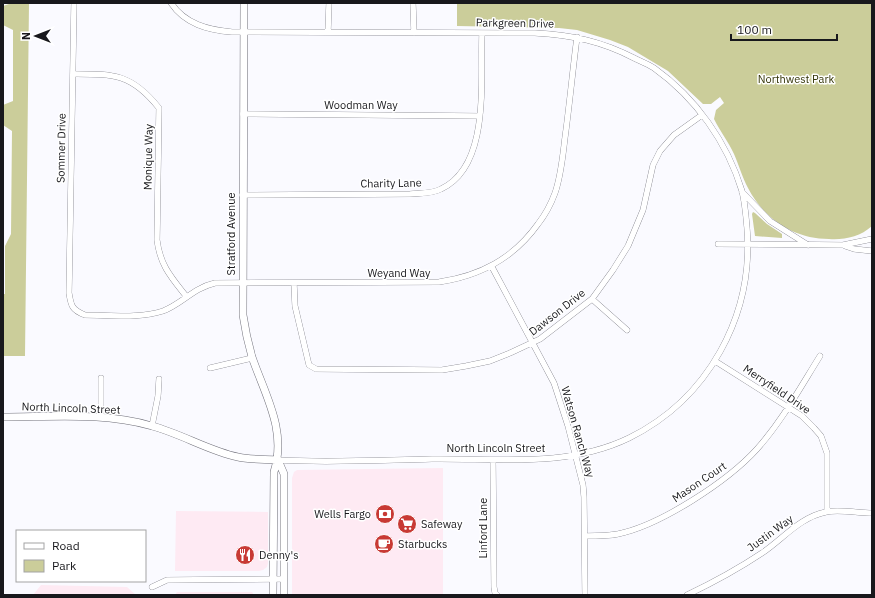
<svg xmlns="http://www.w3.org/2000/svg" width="875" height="598" font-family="'IBM Plex Sans',sans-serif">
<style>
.commercial{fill:#feeaf3}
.green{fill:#cbcd9a}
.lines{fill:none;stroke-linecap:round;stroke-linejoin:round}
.minor-casing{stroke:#6e6e78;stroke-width:6}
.tertiary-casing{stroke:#6e6e78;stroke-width:8}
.minor{stroke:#fff;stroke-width:5.5}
.tertiary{stroke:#fff;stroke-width:7}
.labels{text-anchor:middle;stroke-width:3;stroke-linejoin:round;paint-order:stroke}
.street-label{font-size:11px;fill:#18181c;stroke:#fff}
.park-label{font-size:11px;fill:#333407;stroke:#fff}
.poi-label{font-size:11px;fill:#18181c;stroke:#fff;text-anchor:start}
</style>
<rect width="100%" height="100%" fill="#fafaff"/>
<path class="commercial" d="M443,468V595H292V478L294,472L297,470Z
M176,511L268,512V563L267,567L263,570L259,571H175Z
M41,585L127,587L136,595H33Z
M177,592H252L254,595H175Z"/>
<path class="green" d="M12,3H29L25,356H3V294H5V246L11,234L12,131L3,125V105L13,101V30L3,25V6Z
M457,3H872V226C860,237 844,240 829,239C794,239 764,219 748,188C742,177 739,165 734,154C728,141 720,131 714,119L716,110L724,103L720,97L711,104H703L668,71L628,47L610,40L577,30L559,28L457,26Z
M753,212L755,213L767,224L782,234V238L755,236L752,214Z"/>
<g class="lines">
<defs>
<path id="minor" d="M74,3L69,293C71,306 72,310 85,315C110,315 139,319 163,311C182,304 193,288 215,283L439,282C480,276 513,259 538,224C545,215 551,204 555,193C562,173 563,151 566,130C570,99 573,68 577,37
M171,3C185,24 208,30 232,32L535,33C572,35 601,41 634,58C640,61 648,64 654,68C696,98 727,142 742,191C745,203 746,216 747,228C754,316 708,399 629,438C567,468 498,458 432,459C381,460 329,463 278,460
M413,3L414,33
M328,32L329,3
M73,74C113,74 131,73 159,108L157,240C160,265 171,277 186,296
M243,114L479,116
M742,192L770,221L808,245
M242,195L410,194C420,193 432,194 441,189C491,166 480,79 482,33
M718,244L843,245L872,239
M845,246L854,249L872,251
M492,267L554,383L568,426L583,485L584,497L585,595
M294,283L295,306L309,365L316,369L442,370L466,366L490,361L510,353L540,339L592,299L613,270L628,246L643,210L653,165L660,151L674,135L702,115
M592,299L627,330
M715,361L802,416L814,428L821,436L827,453V511
M210,368L252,358
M101,417V378
M152,426L158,396L159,379
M493,460L494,587L495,593L497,595
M585,536C596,536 608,536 618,534C661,525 728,481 757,449C782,421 800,388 820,356
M152,587L167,580L284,579
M687,595C712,583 738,569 762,553C783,539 800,517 826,512C838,509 858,513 872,513"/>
<path id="tertiary" d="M244,3L243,315C245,329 248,343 252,357C265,395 287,430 274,472L273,595
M3,417C52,417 104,412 152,426C182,434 209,451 238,457C251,460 265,459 278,460
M278,460L284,474V595"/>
</defs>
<use href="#minor" class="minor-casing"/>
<use href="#tertiary" class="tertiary-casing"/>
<use href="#minor" class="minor"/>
<use href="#tertiary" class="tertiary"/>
</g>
<defs>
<symbol id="bank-disc" viewBox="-11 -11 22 22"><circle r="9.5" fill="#c83a34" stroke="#fff"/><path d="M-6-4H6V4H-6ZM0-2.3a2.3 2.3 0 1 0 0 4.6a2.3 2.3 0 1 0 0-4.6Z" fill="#fff"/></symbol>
<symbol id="supermarket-disc" viewBox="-11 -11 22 22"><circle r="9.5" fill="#c83a34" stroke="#fff"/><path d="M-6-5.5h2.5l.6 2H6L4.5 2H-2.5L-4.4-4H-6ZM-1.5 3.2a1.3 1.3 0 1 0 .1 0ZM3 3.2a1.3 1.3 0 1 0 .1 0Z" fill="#fff"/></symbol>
<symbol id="cafe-disc" viewBox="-11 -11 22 22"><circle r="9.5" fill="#c83a34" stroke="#fff"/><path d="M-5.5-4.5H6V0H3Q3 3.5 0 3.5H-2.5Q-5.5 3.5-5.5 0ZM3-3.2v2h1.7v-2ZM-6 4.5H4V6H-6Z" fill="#fff"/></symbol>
<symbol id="restaurant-disc" viewBox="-11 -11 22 22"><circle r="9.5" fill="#c83a34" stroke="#fff"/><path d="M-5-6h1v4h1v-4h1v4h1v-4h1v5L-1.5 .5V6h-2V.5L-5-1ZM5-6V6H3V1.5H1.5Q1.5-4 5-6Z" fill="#fff"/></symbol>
</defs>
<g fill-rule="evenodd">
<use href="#bank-disc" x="374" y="503" width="22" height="22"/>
<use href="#supermarket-disc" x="396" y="513" width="22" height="22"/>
<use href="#cafe-disc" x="373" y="533" width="22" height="22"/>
<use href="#restaurant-disc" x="234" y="544" width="22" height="22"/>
</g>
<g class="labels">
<g class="street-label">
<text transform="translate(515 23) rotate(1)" y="4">Parkgreen Drive</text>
<text x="361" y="109">Woodman Way</text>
<text transform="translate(61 148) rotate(-89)" y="4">Sommer Drive</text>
<text transform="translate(148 157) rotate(-89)" y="4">Monique Way</text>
<text transform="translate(391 183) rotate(-1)" y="4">Charity Lane</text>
<text transform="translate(231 234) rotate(-90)" y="4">Stratford Avenue</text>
<text x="399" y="277">Weyand Way</text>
<text transform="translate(557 312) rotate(-38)" y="4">Dawson Drive</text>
<text transform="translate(777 389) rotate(34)" y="4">Merryfield Drive</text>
<text transform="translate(71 408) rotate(2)" y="4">North Lincoln Street</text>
<text transform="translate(578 432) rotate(74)" y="4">Watson Ranch Way</text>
<text x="496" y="452">North Lincoln Street</text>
<text transform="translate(699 482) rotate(-34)" y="4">Mason Court</text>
<text transform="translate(483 528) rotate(-90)" y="4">Linford Lane</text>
<text transform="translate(770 533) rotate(-36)" y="4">Justin Way</text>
</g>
<g class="park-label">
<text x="796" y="83">Northwest Park</text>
</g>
<g class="poi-label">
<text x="371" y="518" text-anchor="end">Wells Fargo</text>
<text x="421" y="528">Safeway</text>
<text x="398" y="548">Starbucks</text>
<text x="259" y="559">Denny's</text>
</g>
</g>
<rect width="875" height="598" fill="none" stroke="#18181c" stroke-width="8"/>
<rect x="16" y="530" width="130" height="52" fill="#ffffff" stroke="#a3a3a4"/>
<rect x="24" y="543" width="20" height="6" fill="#ffffff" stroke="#a3a3a4"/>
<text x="52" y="550" font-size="12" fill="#18181c">Road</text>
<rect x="24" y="560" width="20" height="12" fill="#cbcd9a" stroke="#a3a3a4"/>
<text x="52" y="570" font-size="12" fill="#18181c">Park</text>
<g transform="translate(36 36) rotate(270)" stroke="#ffffff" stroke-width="3" paint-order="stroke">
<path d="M0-3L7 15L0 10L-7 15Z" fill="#18181c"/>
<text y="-6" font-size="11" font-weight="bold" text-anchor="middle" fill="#18181c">N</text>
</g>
<path d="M731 34v6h106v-6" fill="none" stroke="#18181c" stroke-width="2"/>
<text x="737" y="34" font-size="12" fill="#18181c" stroke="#ffffff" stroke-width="3" paint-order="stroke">100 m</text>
</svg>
